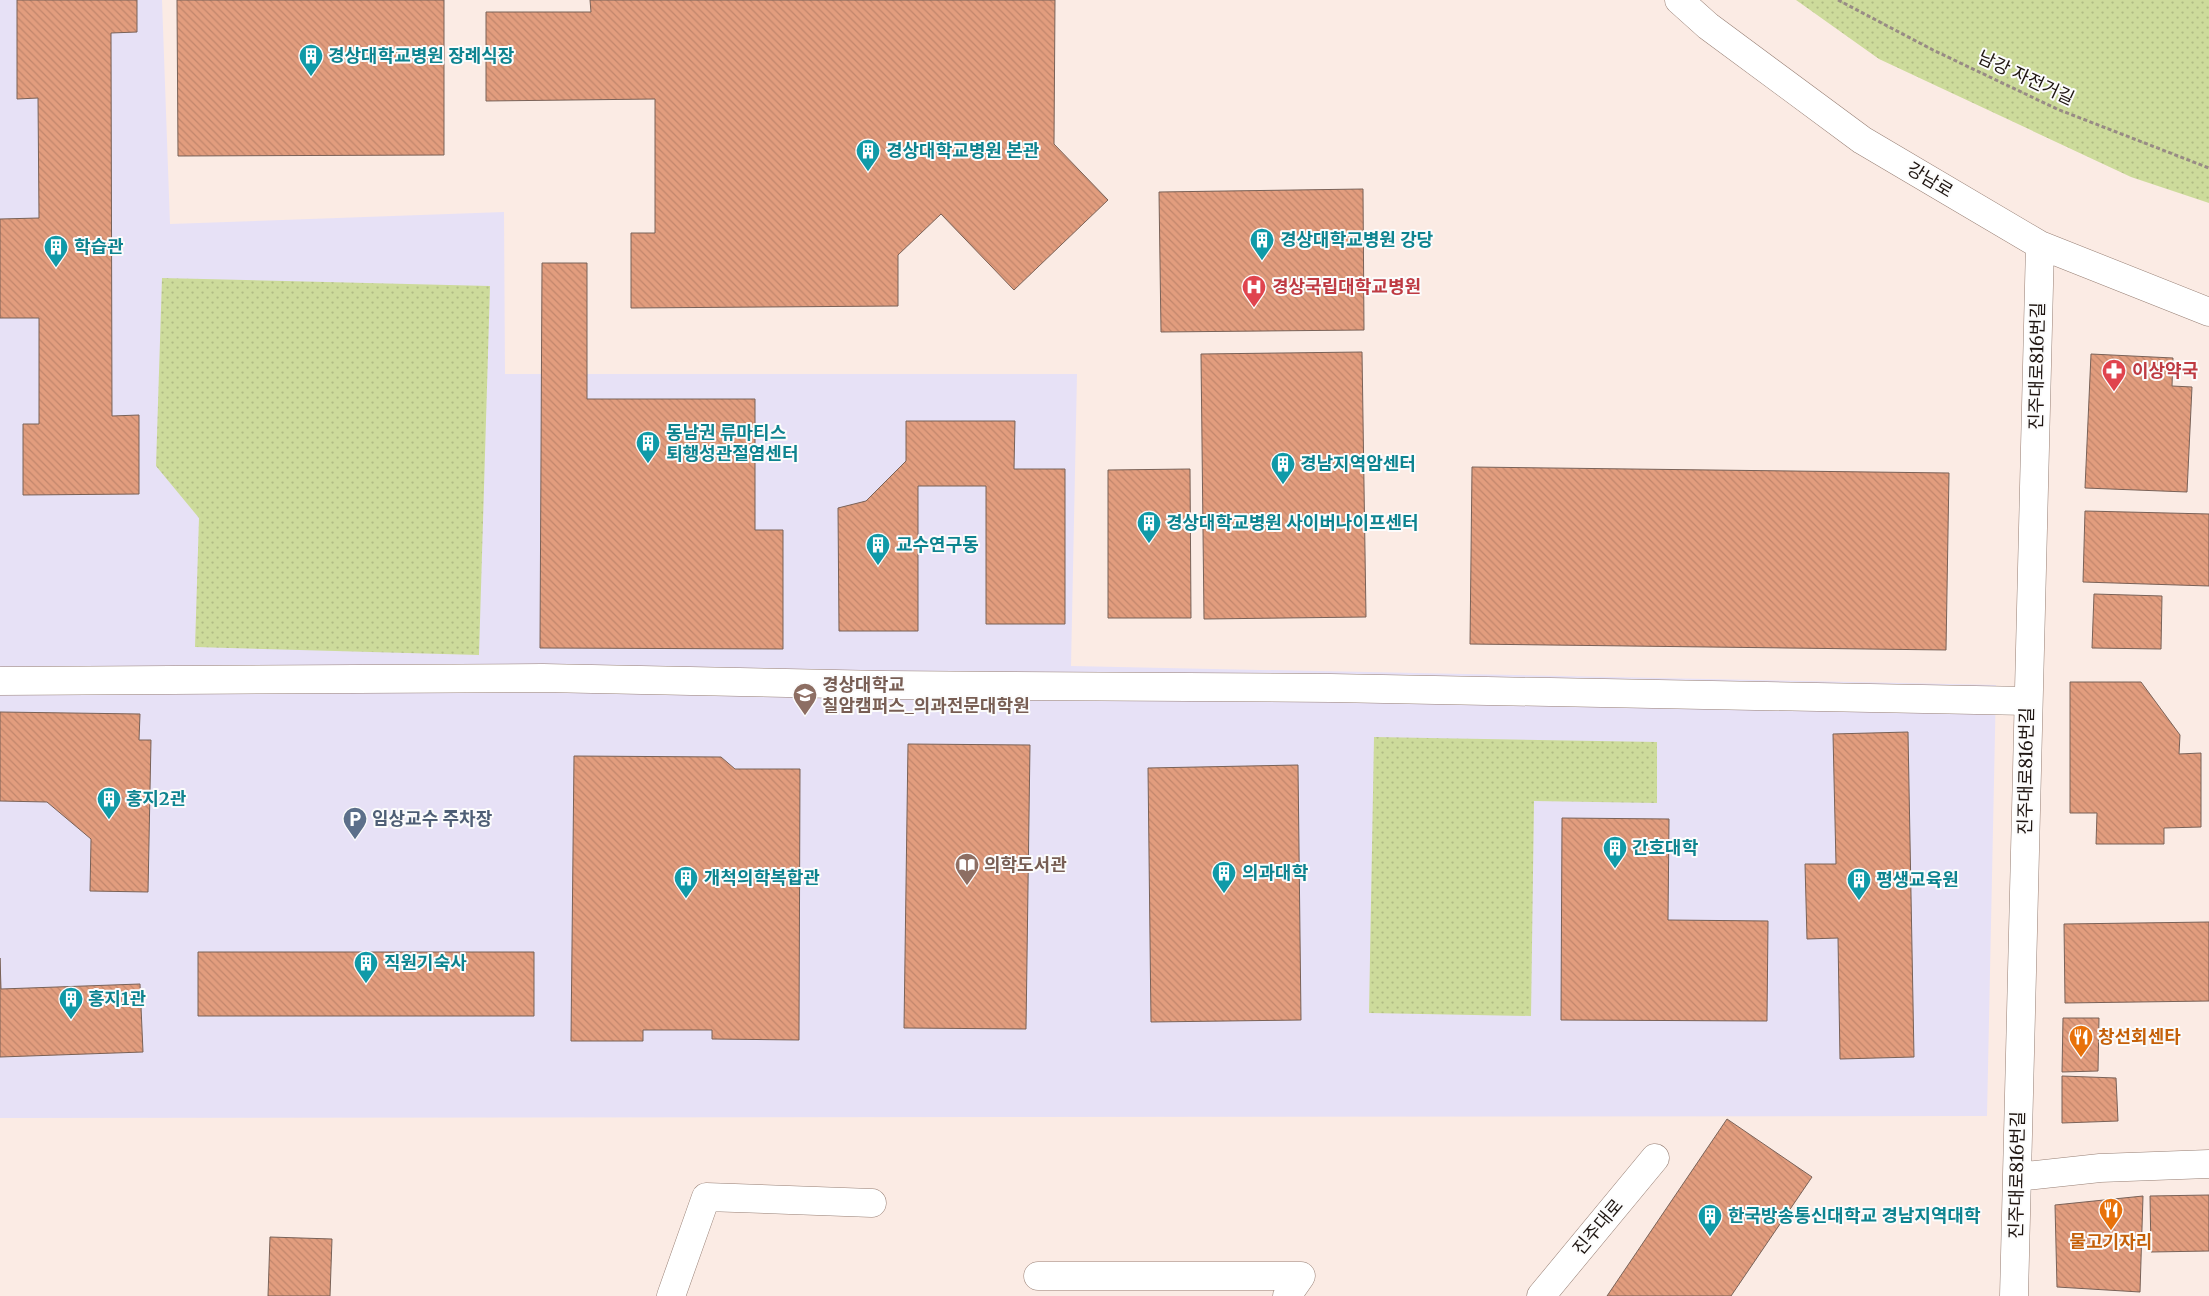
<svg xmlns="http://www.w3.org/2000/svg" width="2209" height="1296" font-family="Merriweather,'Noto Sans KR',serif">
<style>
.education{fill:#e7e1f6}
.grass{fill:url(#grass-dots)}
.building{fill:url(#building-back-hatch);stroke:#796258}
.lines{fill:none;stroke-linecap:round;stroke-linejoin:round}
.minor-casing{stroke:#977f74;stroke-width:29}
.path{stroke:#988b85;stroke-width:3;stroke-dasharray:4 2.5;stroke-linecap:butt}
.minor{stroke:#fff;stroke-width:28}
.labels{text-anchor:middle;stroke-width:4;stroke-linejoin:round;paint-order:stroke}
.culture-label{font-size:18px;font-weight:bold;fill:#0d838f;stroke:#fcfcfc;text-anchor:start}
.street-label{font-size:18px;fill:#1f1612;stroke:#fcfcfc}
.health-label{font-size:18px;font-weight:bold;fill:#be3a42;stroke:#fcfcfc;text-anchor:start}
.education-label{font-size:18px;font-weight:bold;fill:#785e54;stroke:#fcfcfc;text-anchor:start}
.service-label{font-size:18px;font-weight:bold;fill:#4e5e75;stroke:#fcfcfc;text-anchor:start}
.food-label{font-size:18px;font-weight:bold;fill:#c56008;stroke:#fcfcfc;text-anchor:start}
</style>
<defs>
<pattern id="grass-dots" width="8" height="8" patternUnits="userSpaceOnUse" patternTransform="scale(1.25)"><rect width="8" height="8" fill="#cddb9b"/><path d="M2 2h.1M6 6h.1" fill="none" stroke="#b0bb84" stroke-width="1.8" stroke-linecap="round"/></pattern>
<pattern id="building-back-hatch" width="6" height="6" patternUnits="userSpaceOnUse" patternTransform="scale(1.25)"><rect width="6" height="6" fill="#e29d7e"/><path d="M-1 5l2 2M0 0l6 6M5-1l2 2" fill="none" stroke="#c1866c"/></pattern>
</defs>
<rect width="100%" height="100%" fill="#fbebe4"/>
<path class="education" d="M0,0H162L170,224L504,212L505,374H1077L1071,666L1996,685L1987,1116L0,1118Z"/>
<path class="grass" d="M1796,0H2209V203L2131,177L1879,59Z
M162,278L490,286L479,655L195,647L199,518L156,466Z
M1374,737L1657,742V803L1534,801L1531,1016L1369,1013Z"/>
<path class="building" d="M17,0H137V32L111,33L112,416L139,415V494L23,495V424H39V318H0V219L39,218L38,98L17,99Z
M177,0H444V155L178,156Z
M590,0H1055L1054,144L1108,200L1014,290L941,214L898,255V306L631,308V233H655V99L486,101V12H591Z
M1363,189L1364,330L1161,332L1159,192Z
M542,263H587V399H755V530H783V649L540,648Z
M1362,352L1366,617L1204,619L1201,354Z
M2091,354L2173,358L2172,386L2192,387L2187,492L2085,488Z
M906,421H1015L1014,469H1065V624H986V486H918V631H839L838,508L866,501L906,461Z
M1472,467L1949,473L1946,650L1470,644Z
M1190,469L1191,618H1108V470Z
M2085,511L2209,514V586L2083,582Z
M2094,594L2162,596L2161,649L2092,648Z
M2070,682H2141L2180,735L2179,754L2201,753V827L2164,828V844H2096L2097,813H2070Z
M0,712L140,714L139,740H151L148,892L90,891L91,839L47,802L0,801Z
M1908,732L1914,1057L1840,1059L1838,938L1807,939L1805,864H1836L1833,734Z
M908,744L1030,745L1026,1029L904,1028Z
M574,756L721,757L735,769H800L799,1040L712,1039V1030H643V1041H571Z
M1298,765L1301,1020L1151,1022L1148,768Z
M1562,818L1669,819L1668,920L1768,921L1767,1021L1561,1020Z
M2209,922V1001L2065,1003L2064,924Z
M198,952H534V1016H198Z
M0,958L1,989L140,984L143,1052L0,1057Z
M2063,1018H2099L2098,1071L2062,1072Z
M2062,1076L2116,1078L2118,1121L2062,1123Z
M1727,1119L1812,1177L1731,1296H1607Z
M2209,1195V1251L2151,1252L2150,1196Z
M2143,1196L2140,1292L2057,1287L2055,1205Z
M270,1237L332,1239L330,1296H268Z"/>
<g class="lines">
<defs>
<path id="minor" d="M1679,0L1708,26L1862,140L2040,245L2209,312
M0,681L543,678L885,685L1331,688L2028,701
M2017,1177L2100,1168L2209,1164
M1038,1276H1301L1287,1296
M671,1296L706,1197L872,1203
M1541,1296L1655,1158
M2014,1296L2040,245"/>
</defs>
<use href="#minor" class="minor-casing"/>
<path class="path" d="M1838,0L1933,50L2057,109L2209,168"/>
<use href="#minor" class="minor"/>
</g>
<defs>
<symbol id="building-pin" viewBox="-11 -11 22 30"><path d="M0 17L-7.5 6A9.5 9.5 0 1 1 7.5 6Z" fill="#0f9aa8" stroke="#fcfcfc"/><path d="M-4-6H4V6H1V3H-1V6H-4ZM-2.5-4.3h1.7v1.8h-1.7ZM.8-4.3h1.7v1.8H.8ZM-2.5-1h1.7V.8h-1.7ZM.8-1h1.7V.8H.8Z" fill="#fff"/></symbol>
<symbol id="hospital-pin" viewBox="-11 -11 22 30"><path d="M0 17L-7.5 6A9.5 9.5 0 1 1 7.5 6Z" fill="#e0444e" stroke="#fcfcfc"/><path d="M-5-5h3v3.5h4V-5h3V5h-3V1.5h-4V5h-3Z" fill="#fff"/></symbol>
<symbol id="pharmacy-pin" viewBox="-11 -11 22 30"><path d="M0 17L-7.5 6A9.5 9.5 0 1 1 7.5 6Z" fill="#e0444e" stroke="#fcfcfc"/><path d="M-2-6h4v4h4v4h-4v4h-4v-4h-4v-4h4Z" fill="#fff"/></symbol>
<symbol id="university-pin" viewBox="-11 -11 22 30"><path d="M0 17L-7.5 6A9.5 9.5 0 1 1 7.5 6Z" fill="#8d6e63" stroke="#fcfcfc"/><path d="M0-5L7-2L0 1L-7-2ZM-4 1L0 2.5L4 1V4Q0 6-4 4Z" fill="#fff"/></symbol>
<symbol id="parking-pin" viewBox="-11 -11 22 30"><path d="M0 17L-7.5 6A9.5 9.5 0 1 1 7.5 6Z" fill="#5c6f8a" stroke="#fcfcfc"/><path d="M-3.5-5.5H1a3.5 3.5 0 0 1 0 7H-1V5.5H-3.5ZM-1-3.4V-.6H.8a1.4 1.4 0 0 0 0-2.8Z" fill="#fff"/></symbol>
<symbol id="library-pin" viewBox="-11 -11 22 30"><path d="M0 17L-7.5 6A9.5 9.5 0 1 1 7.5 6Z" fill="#8d6e63" stroke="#fcfcfc"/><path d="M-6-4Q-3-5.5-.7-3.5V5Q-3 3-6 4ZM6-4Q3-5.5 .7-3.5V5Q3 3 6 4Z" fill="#fff"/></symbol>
<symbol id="restaurant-pin" viewBox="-11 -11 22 30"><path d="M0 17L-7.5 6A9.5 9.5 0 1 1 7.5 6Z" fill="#e8710a" stroke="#fcfcfc"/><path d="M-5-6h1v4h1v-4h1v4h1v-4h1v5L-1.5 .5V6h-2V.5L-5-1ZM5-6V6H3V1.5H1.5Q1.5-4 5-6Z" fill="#fff"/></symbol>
</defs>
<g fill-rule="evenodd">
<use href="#building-pin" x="297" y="42" width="28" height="38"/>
<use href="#building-pin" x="854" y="137" width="28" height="38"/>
<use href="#building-pin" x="1248" y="226" width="28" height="38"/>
<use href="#building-pin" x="42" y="233" width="28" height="38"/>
<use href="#hospital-pin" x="1240" y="273" width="28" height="38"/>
<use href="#pharmacy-pin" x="2100" y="357" width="28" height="38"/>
<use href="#building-pin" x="634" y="429" width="28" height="38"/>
<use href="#building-pin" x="1269" y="450" width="28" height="38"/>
<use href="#building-pin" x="1135" y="509" width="28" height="38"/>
<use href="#building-pin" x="864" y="531" width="28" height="38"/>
<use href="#university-pin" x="791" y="681" width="28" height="38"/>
<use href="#building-pin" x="95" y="785" width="28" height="38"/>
<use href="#parking-pin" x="341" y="805" width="28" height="38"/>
<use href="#building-pin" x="1601" y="834" width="28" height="38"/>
<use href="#library-pin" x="953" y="851" width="28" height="38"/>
<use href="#building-pin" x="1210" y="859" width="28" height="38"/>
<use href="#building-pin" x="672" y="864" width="28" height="38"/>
<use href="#building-pin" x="1845" y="866" width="28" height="38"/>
<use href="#building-pin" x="352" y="949" width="28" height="38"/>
<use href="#building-pin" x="57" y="985" width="28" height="38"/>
<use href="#restaurant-pin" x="2067" y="1023" width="28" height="38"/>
<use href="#restaurant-pin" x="2097" y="1196" width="28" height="38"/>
<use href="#building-pin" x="1696" y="1202" width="28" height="38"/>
</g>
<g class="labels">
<g class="culture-label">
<text x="328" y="62">경상대학교병원 장례식장</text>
<text x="886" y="157">경상대학교병원 본관</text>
<text x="1280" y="246">경상대학교병원 강당</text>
<text x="74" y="253">학습관</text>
<text x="666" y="439">동남권 류마티스<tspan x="666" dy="21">퇴행성관절염센터</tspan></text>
<text x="1300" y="470">경남지역암센터</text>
<text x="1166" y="529">경상대학교병원 사이버나이프센터</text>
<text x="896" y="551">교수연구동</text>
<text x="126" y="805">홍지2관</text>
<text x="1632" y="854">간호대학</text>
<text x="1242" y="879">의과대학</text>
<text x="704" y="884">개척의학복합관</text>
<text x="1876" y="886">평생교육원</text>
<text x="384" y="969">직원기숙사</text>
<text x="88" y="1005">홍지1관</text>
<text x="1728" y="1222">한국방송통신대학교 경남지역대학</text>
</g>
<g class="street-label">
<text transform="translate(2026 78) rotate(25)" y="6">남강 자전거길</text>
<text transform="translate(1930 180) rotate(31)" y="6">강남로</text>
<text transform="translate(2037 366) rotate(-89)" y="6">진주대로816번길</text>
<text transform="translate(2026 771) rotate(-89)" y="6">진주대로816번길</text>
<text transform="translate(2017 1175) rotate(-89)" y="6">진주대로816번길</text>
<text transform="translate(1598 1227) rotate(-50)" y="6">진주대로</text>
</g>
<g class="health-label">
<text x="1272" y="293">경상국립대학교병원</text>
<text x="2132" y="377">이상약국</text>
</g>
<g class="education-label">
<text x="822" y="691">경상대학교<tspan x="822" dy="21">칠암캠퍼스_의과전문대학원</tspan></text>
<text x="984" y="871">의학도서관</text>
</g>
<g class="service-label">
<text x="372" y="825">임상교수 주차장</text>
</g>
<g class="food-label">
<text x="2098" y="1043">창선회센타</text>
<text x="2111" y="1248" text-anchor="middle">물고기자리</text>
</g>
</g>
</svg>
